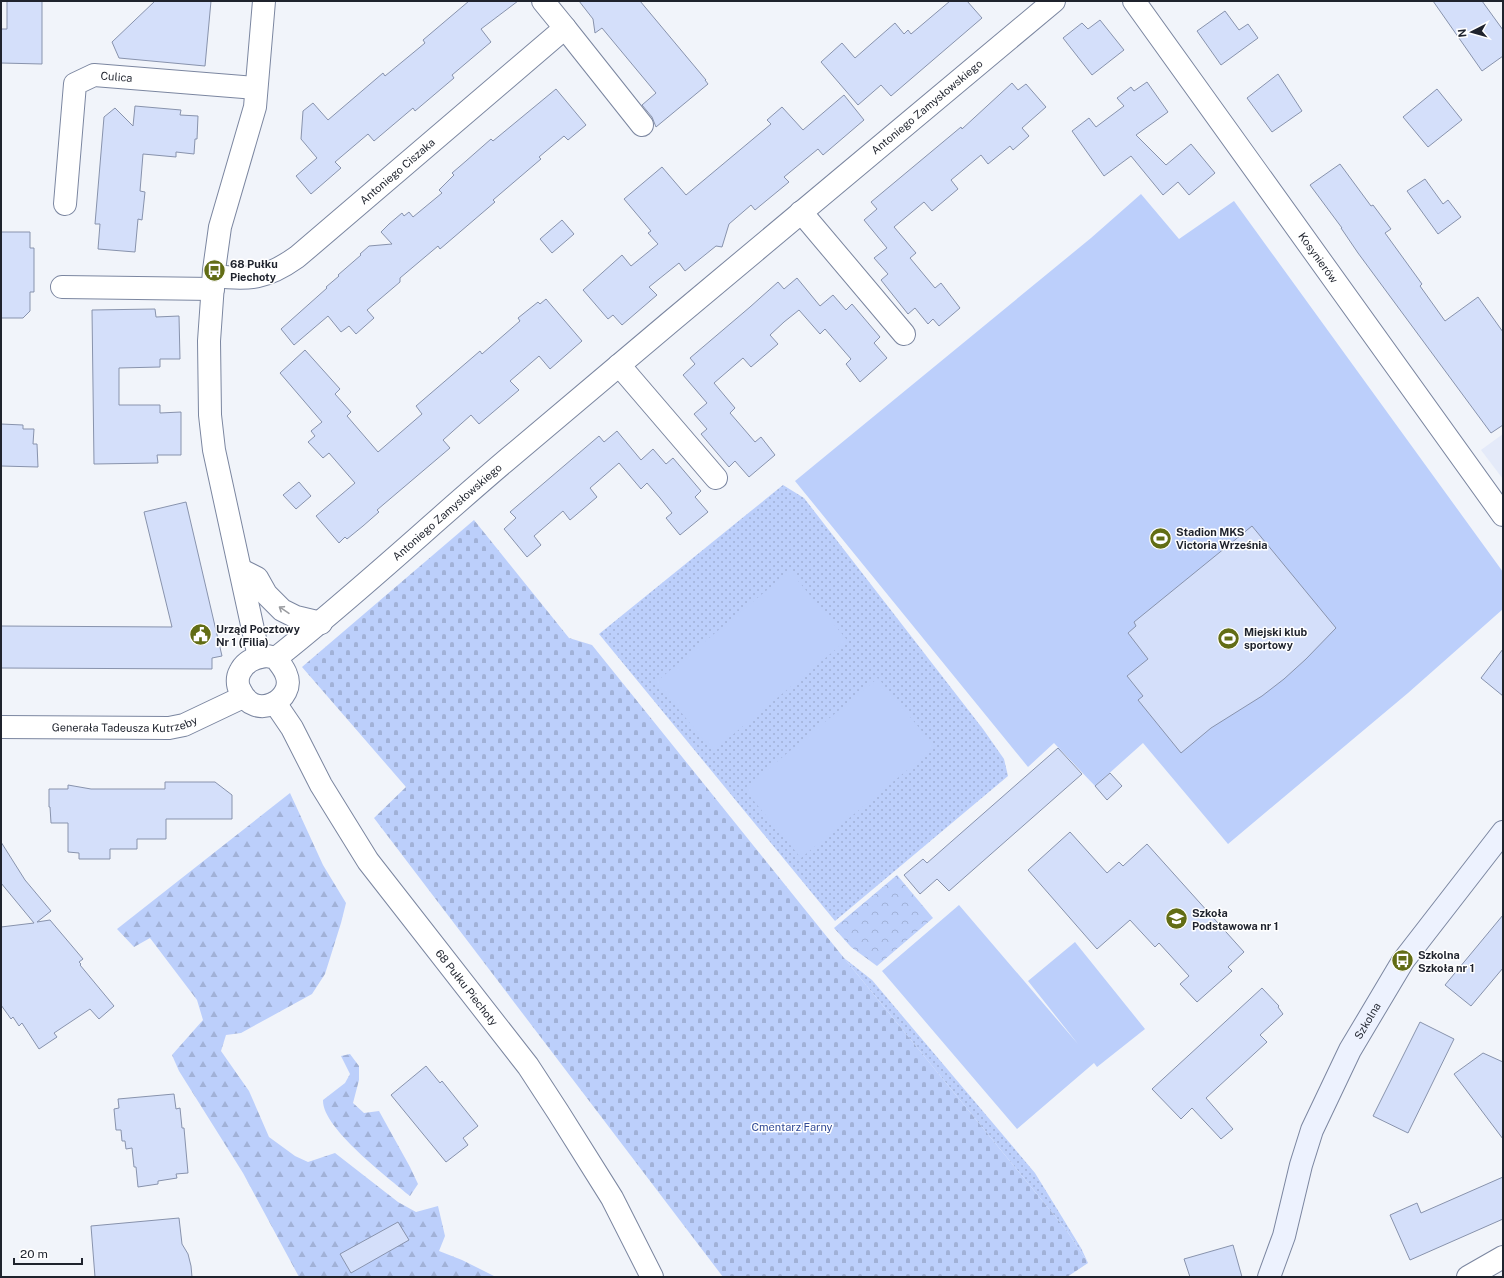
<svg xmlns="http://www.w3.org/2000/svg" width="1504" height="1278" font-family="'Public Sans',sans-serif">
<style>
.built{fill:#e4eaf9}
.grass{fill:url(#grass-dots)}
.forest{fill:url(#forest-firs)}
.cemetery{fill:url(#cemetery-stones)}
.park{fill:url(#park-crowns)}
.pitch{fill:#bccffb}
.building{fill:#d4dffa;stroke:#8893ad}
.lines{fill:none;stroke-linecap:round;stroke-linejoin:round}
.street-casing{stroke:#7b86a0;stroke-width:24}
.secondary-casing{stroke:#7b86a0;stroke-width:24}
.street{stroke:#fff;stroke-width:22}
.secondary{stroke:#edf2fe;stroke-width:22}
.oneway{stroke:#9a9ca0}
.labels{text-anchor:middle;stroke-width:3;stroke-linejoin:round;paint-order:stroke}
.street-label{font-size:11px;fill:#1f232d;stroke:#fff}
.poi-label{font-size:11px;font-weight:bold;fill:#1f232d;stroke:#fff;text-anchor:start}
.park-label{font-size:11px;fill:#314a96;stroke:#fff}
</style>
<defs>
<pattern id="grass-dots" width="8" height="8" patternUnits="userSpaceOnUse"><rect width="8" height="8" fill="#bccffb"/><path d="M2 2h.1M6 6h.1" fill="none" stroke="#a1b1d7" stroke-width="1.8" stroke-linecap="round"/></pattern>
<pattern id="forest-firs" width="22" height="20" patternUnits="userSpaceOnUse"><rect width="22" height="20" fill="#bccffb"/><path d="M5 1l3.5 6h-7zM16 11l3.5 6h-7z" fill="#a1b1d7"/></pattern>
<pattern id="cemetery-stones" width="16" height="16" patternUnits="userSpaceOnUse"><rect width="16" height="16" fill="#bccffb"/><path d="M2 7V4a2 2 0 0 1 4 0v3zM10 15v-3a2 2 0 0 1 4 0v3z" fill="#a1b1d7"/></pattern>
<pattern id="park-crowns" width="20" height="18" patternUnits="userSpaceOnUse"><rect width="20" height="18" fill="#bccffb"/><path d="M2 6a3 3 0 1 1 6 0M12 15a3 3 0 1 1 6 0" fill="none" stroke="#a1b1d7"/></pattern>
</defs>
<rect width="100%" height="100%" fill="#f1f4fa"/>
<path class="built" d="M1503,434V479L1481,450Z"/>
<path class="grass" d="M783,485L804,498L983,729L1004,759L1008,776L835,921L599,634Z
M844,958L872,980L1035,1173L1081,1248L1088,1263L1067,1231Z"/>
<path class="forest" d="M290,793L323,865L346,903L341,923L325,974L312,994L241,1033L226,1035L221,1051L249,1091L269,1137L295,1156L308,1162L335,1153L398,1202L416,1212L438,1206L445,1236L439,1251L462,1260L496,1277H299L243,1173L179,1071L172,1055L203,1020L197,1000L150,938L134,947L117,929Z
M350,1054L359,1066V1080L353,1103L364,1113L379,1111L410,1167L418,1184L410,1196C389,1178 322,1128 323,1100L345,1083L350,1074L341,1056Z"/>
<path class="cemetery" d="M474,520L569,638L592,645L844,958L1067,1231L1088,1263L1067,1277H723L374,818L406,787L302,667Z"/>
<path class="park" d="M897,875L933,918L877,966L851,947L834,928Z"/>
<path class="pitch" d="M1141,194L1179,239L1234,201L1503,572V609L1408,693L1228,844L1143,743L1095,786L1054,743L1028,767L795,481L1091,238Z
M790,571L847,640L713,751L656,682Z
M878,678L935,747L801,858L744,789Z
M959,905L1078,1044L1028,981L1075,942L1145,1029L1097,1067L1094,1063L1017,1129L882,971Z"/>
<path class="building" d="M7,1H42V64L1,63V29H7Z
M155,1H211L205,66L119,58L112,42Z
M469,1H518L481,29L491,42L452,75L454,78L415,111L413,108L374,141L368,134L335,162L341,168L311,194L296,176L317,158L301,139L303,111L313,103L328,120L383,73L385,76L425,43L423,40Z
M579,1H640L706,80H705L708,84L656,127L652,117L642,105L656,93L602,28L595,33L593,19Z
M950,1H967L982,18L891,96L881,85L858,105L821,62L842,43L855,58L895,23L904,34L908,30L911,34Z
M1433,1H1482L1503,30V56L1482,71Z
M1225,11L1239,30L1248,24L1258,38L1221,65L1197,31Z
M1100,20L1124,50L1092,75L1063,38L1082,23L1088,29Z
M1278,74L1302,111L1272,132L1247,98Z
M1147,82L1168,112L1136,135L1166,165L1191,144L1215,173L1189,195L1178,182L1163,195L1131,156L1104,176L1072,131L1089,118L1096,127L1124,106L1117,98L1131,87L1134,91Z
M1012,83L1018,90L1026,84L1046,107L1022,128L1029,136L1013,150L1010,146L988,164L981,155L951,180L958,189L932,211L924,202L894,227L916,253L910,258L935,288L941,283L960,308L939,326L933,319L928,324L915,308L908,314L881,280L888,274L874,258L887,248L864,220L877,209L871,202L961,127L962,129Z
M556,89L586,125L568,140L564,136L539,157L541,159L493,200L495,202L440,249L438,246L400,278V282L367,310L374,318L356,334L349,326L341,332L328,316L294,345L281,329L327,288L326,287L339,276L338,275L361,255L360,254L369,246L392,244L381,232L389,224L402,213L404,216L409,212L413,217L442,193L439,190L454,175L452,173L466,161L491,139L493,141Z
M1437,89L1462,120L1428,147L1403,117Z
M844,95L864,120L823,155L818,149L784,177L789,182L755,210L751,205L729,224L722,247L716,246L685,271L679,263L649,287L657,295L622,325L613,315L608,319L583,290L622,255L631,266L658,244L648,233L651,231L624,199L662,167L686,195L771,124L767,120L782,107L803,130Z
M135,106L181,110L180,115L198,116L197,139H195L194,154L176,152V157L143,154L140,191L145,192L142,220L138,219L135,252L98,249L100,224H95L104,117L115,108L133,126Z
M1340,164L1371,206L1373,205L1391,229L1385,233L1422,284L1420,286L1445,321L1478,297L1503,332V425L1491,433L1358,253L1341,228H1342L1310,185Z
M1425,179L1443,204L1448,200L1461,217L1438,234L1407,191Z
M562,220L574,234L552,253L540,239Z
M1,232H30V248H34V292H30V311L23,318H1Z
M797,278L820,306L833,295L846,310L852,304L880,337L874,343L887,358L860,382L846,364L851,359L825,329L820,334L799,310L784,322L770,335L778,344L751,367L743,358L714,383L735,408L730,413L743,428L755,442L761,437L775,455L749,477L735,461L729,467L701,434L707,429L694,414L707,403L683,375L695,364L690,358L750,307L778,282L784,289Z
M546,299L582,341L550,369L539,356L510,381L519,390L479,424L471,415L443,440L450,448L384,504L377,510L379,512L363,526L347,539L345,537L339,543L316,516L355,483L329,453L323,458L308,442L315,436L311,431L322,422L280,373L305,350L340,389L335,394L351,412L347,416L378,452L422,414L416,406L480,351L482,354L520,321L518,318L538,302L540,304Z
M155,309L156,317L179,316L180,359H160V367L119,368V405H160V413L181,412V455H157L158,463L94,464L92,310Z
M1,424L23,425V429H34L33,444H37L38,467L1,466Z
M617,431L641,460L653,449L666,464L673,458L701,491L695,497L708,512L680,535L666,518L672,513L660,498L647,483L641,489L619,463L590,488L597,497L583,509L570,520L563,511L534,536L541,545L527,557L504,529L516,518L510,512L599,436L604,442Z
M299,482L311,496L296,509L283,495Z
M186,502L222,656L212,658V669L1,668V626L172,627L144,512Z
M1252,526L1336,628L1306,659L1284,679L1262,696L1211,728L1181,753L1138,700L1143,696L1127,676L1148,659L1128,633L1136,626L1134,622Z
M1503,649V696L1481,678Z
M1058,748L1082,774L949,891L937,879L920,894L904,875L923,859L927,863Z
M1110,773L1122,786L1107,800L1095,786Z
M165,782H215L232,795V819H166V839H137V849H110V859H79V853L68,852V823H51L50,807H49V789H68V785L91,789H165Z
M1070,832L1107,873L1119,862L1123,866L1147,844L1244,952L1228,967L1232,971L1197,1002L1180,984L1189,976L1159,943L1155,947L1130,920L1097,949L1028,870Z
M1,842L25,880L51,911L37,922L50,920L83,959L79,962L81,964L80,965L114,1006L99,1019L90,1009L54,1033L57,1037L39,1049L22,1023L19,1026L13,1017L11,1019L1,1005V927L34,923L1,883Z
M1503,915V968L1471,1006L1445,985Z
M1262,988L1279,1006L1278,1007L1283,1014L1260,1035L1267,1042L1206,1098L1233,1129L1221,1139L1192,1108L1181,1119L1152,1089Z
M1420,1022L1454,1039L1408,1133L1373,1116Z
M1483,1053L1503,1062V1139L1454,1074Z
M426,1066L440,1083L442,1081L478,1126L463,1138L468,1145L446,1162L391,1095Z
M174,1094L176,1109L180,1108L182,1128H184L188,1173L176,1174L177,1178L158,1181V1184L138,1187L136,1167H134L132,1148L126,1149L125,1141H122L121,1130H116L114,1109L119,1108L118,1099Z
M1503,1177V1219L1410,1260L1390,1215L1417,1203L1421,1213Z
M179,1218L182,1244L188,1254L191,1266L192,1277H95L91,1226Z
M398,1222L409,1240L351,1273L340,1254Z
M1233,1245L1242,1277H1190L1184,1259Z"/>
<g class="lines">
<defs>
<g id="street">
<path id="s1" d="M1134,1L1503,515"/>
<path d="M565,28L642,125"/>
<path id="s2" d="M65,204L75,84L94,75L256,88"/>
<path d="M801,212L904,334"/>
<path id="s3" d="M214,276C250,280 266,279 297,257L565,28L543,1"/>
<path d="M62,287L213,289"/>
<path d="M619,365L716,478"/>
<path d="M241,570L257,578L266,594L282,610L296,617L321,623"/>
<path d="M267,656L276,658C279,663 284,668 286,674C297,699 255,723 240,690C237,685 237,677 240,672C245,661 256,657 267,656Z"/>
<path d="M259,657L214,450L210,415L209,341L214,270L220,227L255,107L264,1"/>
<path id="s4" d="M276,658C356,595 431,524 509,458C690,305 871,153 1054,1"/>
<path id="s5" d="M275,703L292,728L321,785L368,861L528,1066L558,1112L612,1198L652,1277"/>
<path id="s6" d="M1,727L169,728L184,725L243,697"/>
<path d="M1468,1277L1503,1257"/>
</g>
<g id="secondary">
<path id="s7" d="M1269,1277L1284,1236L1301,1165L1312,1130L1350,1050L1403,961L1503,832"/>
</g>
</defs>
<use href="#street" class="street-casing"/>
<use href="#secondary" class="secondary-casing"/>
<use href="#street" class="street"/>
<use href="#secondary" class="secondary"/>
</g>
<defs><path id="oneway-shaft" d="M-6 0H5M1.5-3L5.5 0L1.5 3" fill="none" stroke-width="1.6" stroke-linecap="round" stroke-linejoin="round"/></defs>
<use class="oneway" href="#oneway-shaft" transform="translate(284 610) rotate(-146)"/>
<defs>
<symbol id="bus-disc" viewBox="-11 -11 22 22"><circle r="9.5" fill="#626d15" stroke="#fff"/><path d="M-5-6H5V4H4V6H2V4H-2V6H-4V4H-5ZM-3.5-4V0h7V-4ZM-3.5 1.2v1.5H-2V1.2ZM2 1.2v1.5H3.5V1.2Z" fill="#fff"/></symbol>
<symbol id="stadium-disc" viewBox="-11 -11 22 22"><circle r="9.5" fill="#626d15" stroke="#fff"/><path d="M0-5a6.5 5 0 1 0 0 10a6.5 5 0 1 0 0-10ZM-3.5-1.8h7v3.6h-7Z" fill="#fff"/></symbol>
<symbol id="civic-disc" viewBox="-11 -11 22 22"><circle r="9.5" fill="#626d15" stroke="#fff"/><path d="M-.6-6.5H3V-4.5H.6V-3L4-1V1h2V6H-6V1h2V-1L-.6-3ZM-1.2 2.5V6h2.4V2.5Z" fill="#fff"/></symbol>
<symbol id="school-disc" viewBox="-11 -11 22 22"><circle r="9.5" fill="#626d15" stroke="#fff"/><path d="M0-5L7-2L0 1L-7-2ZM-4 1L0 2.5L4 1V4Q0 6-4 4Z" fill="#fff"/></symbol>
</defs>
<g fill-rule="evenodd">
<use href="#bus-disc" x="202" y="258" width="25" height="25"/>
<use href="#stadium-disc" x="1148" y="526" width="25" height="25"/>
<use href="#civic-disc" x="188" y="622" width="25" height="25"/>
<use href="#stadium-disc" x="1216" y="626" width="25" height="25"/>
<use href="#school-disc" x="1164" y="906" width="25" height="25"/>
<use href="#bus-disc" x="1390" y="948" width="25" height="25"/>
</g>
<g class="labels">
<g class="street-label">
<text dy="4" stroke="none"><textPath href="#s2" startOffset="164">Culica</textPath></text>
<text dy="4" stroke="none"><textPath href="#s4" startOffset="853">Antoniego Zamysłowskiego</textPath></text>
<text dy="4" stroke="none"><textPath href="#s3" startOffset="220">Antoniego Ciszaka</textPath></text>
<text dy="4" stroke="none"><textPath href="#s1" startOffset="316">Kosynierów</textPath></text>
<text dy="4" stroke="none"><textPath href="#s4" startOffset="225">Antoniego Zamysłowskiego</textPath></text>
<text dy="4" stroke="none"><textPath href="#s6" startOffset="124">Generała Tadeusza Kutrzeby</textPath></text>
<text dy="4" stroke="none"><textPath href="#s5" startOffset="344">68 Pułku Piechoty</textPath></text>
<text dy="4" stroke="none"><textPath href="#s7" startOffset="276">Szkolna</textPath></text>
</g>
<g class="poi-label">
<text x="230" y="268">68 Pułku<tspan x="230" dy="13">Piechoty</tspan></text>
<text x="1176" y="536">Stadion MKS<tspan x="1176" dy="13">Victoria Września</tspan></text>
<text x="216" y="633">Urząd Pocztowy<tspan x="216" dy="13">Nr 1 (Filia)</tspan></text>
<text x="1244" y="636">Miejski klub<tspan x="1244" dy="13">sportowy</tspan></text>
<text x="1192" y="917">Szkoła<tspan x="1192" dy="13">Podstawowa nr 1</tspan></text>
<text x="1418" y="959">Szkolna<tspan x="1418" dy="13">Szkoła nr 1</tspan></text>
</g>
<g class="park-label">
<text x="792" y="1131">Cmentarz Farny</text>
</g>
</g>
<rect width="1504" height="1278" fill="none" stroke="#1f232d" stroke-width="4"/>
<g transform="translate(1472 32) rotate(264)" stroke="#ffffff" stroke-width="3" paint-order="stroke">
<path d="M0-3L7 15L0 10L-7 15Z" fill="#1f232d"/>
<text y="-6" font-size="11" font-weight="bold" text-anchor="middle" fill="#1f232d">N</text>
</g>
<path d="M14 1258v6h68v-6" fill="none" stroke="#1f232d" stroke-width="2"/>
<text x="20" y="1258" font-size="12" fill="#1f232d" stroke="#ffffff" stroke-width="3" paint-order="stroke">20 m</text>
</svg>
